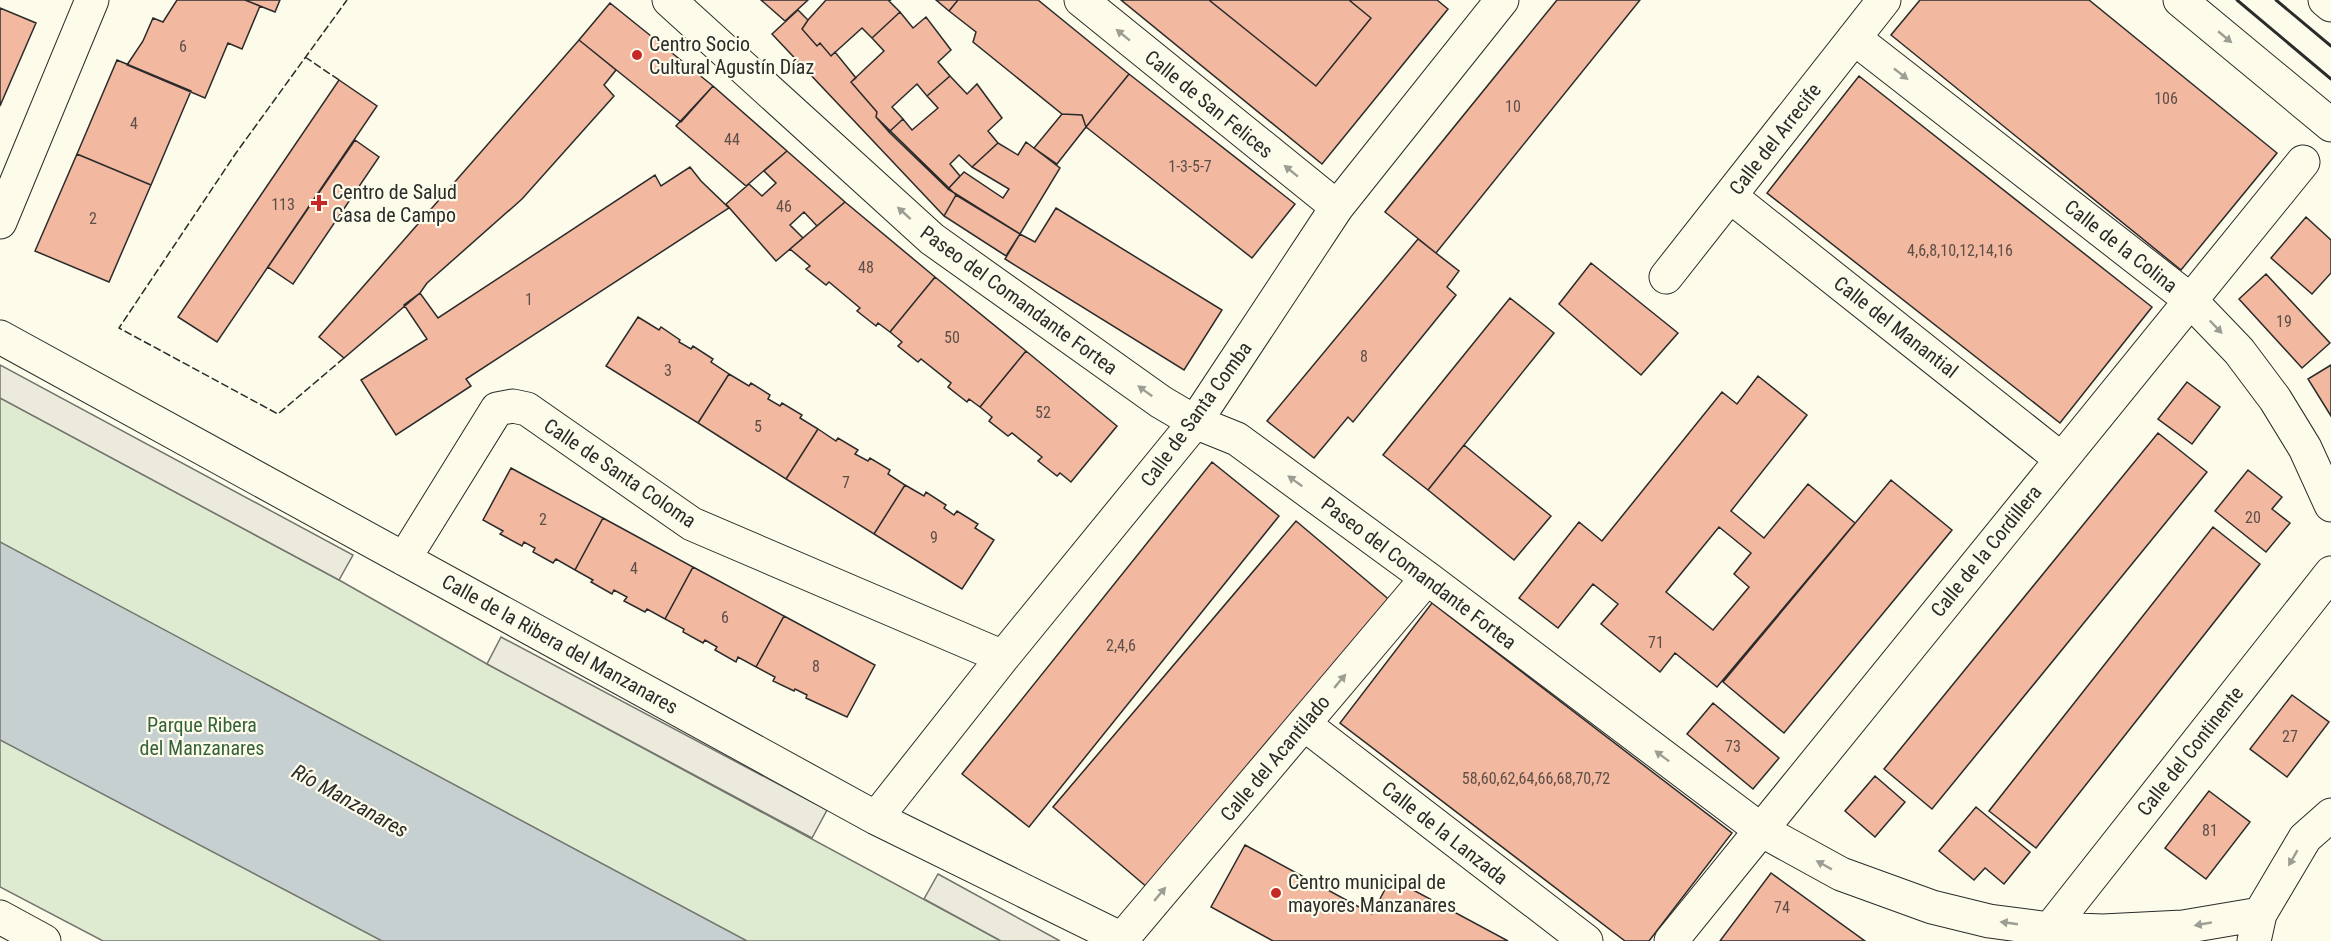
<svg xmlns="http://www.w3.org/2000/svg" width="2331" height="941" font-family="'Roboto Condensed',sans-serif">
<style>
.green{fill:#deebd1;stroke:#74746e;stroke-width:1.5}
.parking{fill:#eceadb;stroke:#74746e;stroke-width:1.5}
.water{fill:#c7d0d0;stroke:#74746e;stroke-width:1.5}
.building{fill:#f2b8a0;stroke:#2b2b2b;stroke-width:1.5;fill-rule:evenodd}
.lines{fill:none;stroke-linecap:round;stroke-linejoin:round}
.minor-casing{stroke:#2b2b2b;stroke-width:35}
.highway-casing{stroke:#2b2b2b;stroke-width:35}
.minor{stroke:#fdfbea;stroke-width:33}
.highway{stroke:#fdfbea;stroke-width:33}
.fence{stroke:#2b2b2b;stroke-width:1.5;stroke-dasharray:8 3;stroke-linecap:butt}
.wall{stroke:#2b2b2b;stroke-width:3}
.oneway{fill:#9e9d94}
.poi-dot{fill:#c62828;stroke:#fdfbea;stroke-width:2}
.labels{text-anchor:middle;stroke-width:4.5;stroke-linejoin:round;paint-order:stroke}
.number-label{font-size:16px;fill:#5d4e48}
.poi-label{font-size:20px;fill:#2b2b2b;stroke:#fdfbea;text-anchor:start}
.street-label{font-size:20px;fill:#2b2b2b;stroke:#fdfbea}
.park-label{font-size:20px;fill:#34623c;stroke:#fdfbea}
.water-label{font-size:21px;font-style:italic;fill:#2b2b2b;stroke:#fdfbea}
</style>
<rect width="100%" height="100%" fill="#fdfbea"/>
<path class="green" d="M0,398L339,580L487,664L1001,941H103L0,887Z"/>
<path class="parking" d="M0,365L353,555L339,580L0,398Z
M501,637L827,810L812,838L487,664Z
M938,874L1060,941H1001L924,899Z"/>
<path class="water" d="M0,542L747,941H382L0,740Z"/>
<path class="building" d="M177,0H245L260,6L242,49L228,43L205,98L127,65L143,41L153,18L163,22Z
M245,0H280L275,12Z
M761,0H808L785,21Z
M826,0H891L889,1L900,12L872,38L862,28L831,56L820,43L817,46L802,29L808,20Z
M936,0H958L949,11Z
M958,0H1038L1129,74L1086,127L1082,115L1062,114L973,42L976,32L949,11Z
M1121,0H1209L1316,86L1371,18L1349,0H1437L1448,9L1322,164Z
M1209,0H1349L1371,18L1316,86Z
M1557,0H1640L1436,253L1385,212Z
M1920,0H2089L2277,153L2181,270L1891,35Z
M610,3L713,86L681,122L579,40Z
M0,8L36,23L0,106Z
M798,10L808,20L802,29L817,46L820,43L831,56L835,52L856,78L851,82L877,112L876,117L956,195L944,216L772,34Z
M900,12L913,28L926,17L951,50L938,62L950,76L927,96L917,84L892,107L903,119L889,132L876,117L877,112L851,82L884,51L872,38Z
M579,40L616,70L604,85L614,96L522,199L427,283L420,293L344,358L319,337Z
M117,60L191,91L151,185L77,154Z
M1129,74L1295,204L1252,258L1086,127Z
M950,76L967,94L977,84L1002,118L988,131L998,143L972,167L959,155L950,164L960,176L948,189L889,132L903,119L912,130L938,108L927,96Z
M1859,76L2152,307L2060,423L1767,193Z
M339,80L377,106L217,342L178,317Z
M713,86L787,151L746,186L676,126Z
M1062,114L1082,115L1086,127L1057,164L1034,148Z
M355,140L379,157L293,284L268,267Z
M1026,142L1060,168L1020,234L948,189L964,172L1003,198L1009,189L972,167L998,143L1018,155Z
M787,151L845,202L817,226L804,212L790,225L803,238L776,261L726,204L749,184L762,196L776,183L764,171Z
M77,154L151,185L109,282L35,251Z
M690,167L701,181L729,208L466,379L471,386L396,435L361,380L427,339L404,305L420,293L438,318L655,175L661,186Z
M956,195L1020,234L1006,256L944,216Z
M845,202L935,277L890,332L878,323L876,326L857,311L860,308L829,282L826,285L806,269L810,266L790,249Z
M1056,208L1222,310L1184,370L1005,259L1020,234L1035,242Z
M2306,217L2331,240V273L2312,294L2271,258Z
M1418,239L1459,271L1447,287L1456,295L1353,422L1348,417L1314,458L1267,421Z
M1591,263L1678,333L1641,375L1559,304Z
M2266,274L2330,343L2302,368L2239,299Z
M935,277L1026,351L980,407L969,399L967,402L948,387L951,383L921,359L918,362L898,346L902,342L890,332Z
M1510,298L1554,333L1428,490L1383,455Z
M638,317L659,330L661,327L680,340L679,342L691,349L693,346L713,359L711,362L729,374L698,423L606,366Z
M1026,351L1117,426L1071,482L1060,473L1057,476L1038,461L1042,457L1012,433L1008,436L989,421L992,417L980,407Z
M2331,365V416L2308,379Z
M729,374L749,386L751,383L770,395L768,399L780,406L782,403L802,415L800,418L818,429L786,479L698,423Z
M1758,376L1807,415L1731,511L1764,538L1808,484L1855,523L1717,687L1675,653L1660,672L1601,624L1618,604L1593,584L1558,628L1519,598L1579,522L1602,541L1722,392L1737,404ZM1719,527L1751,553L1734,574L1749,587L1713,630L1666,592Z
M2187,382L2220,407L2192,444L2158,419Z
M818,429L836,441L838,438L858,450L855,454L868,461L870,458L890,470L888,474L905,485L874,534L786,479Z
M2158,433L2207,472L1932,809L1884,769Z
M1464,445L1551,516L1514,560L1428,490Z
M1212,462L1279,516L1029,827L962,774Z
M511,468L603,518L575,570L556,559L553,563L533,552L535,548L524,542L522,546L500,534L503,531L483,520Z
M2248,470L2282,497L2272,509L2290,523L2266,552L2215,511Z
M1891,480L1952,530L1784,733L1723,682Z
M905,485L924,496L926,492L946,505L944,508L954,515L957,511L978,524L975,528L994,540L962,589L874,534Z
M603,518L693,567L665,619L647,609L645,612L624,601L627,597L614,590L612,594L591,582L593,580L575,570Z
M1296,521L1392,602L1148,888L1053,807Z
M2213,527L2260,564L2036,848L1989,811Z
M693,567L784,616L756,667L738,657L736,662L715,650L717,647L705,640L703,643L683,632L684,629L665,619Z
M1432,603L1732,833L1649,941H1625L1340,723Z
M784,616L875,665L847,717L806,698L807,695L795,689L794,691L773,681L775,677L756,667Z
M2292,695L2329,722L2287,777L2250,749Z
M1713,703L1779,758L1753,789L1687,734Z
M1875,776L1905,802L1875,837L1845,811Z
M2209,791L2250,822L2206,879L2165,848Z
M1976,807L2030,852L2004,884L1985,868L1974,880L1939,851Z
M1245,845L1372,914L1391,878L1508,941H1273L1211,907Z
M1771,873L1865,941H1720Z"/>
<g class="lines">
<defs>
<path id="minor" d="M669,0L932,239L1161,402L1195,422L1237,439L1427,578L1761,830L1841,874L1932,907L1989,921L2050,929L2103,931L2183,927L2260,914
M1081,0L1337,207
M1854,38L2189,299L2239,351L2275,399L2305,448L2331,505
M1730,196L2061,459
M0,222L92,0
M1666,277L1884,0
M0,337L876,818L1126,941
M404,559L497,409L513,406L527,409L692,524L1003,657
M1304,724L1586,941
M876,818L1003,657L1195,422L1337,207L1502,0
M0,917L44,941
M2050,929L2331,573
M1122,939L1427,578
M1671,941L2303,162
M2254,941L2260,914L2305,838L2331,815"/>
<path id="highway" d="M2180,0L2331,125
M2325,0L2331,5"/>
</defs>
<use href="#minor" class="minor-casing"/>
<use href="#highway" class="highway-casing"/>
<use href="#minor" class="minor"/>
<use href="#highway" class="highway"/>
<path class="fence" d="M305,57L339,80
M344,358L278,414L119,328L236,153L347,0"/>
<path class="wall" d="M2237,0L2331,79
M2276,0L2331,46"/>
</g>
<defs><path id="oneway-solid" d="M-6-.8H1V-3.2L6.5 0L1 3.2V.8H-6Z" transform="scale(1.5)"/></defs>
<g class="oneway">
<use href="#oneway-solid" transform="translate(1123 35) rotate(-141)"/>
<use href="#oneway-solid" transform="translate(2225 37) rotate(40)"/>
<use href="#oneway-solid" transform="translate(1901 74) rotate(38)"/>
<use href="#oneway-solid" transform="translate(1291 171) rotate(-141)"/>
<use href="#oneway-solid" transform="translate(904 213) rotate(-138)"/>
<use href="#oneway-solid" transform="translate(2216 327) rotate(46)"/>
<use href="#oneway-solid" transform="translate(1145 391) rotate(-144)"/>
<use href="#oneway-solid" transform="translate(1295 481) rotate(-144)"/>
<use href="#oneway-solid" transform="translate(1340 681) rotate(-50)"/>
<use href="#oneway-solid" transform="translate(1662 756) rotate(-143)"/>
<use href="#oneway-solid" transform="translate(2293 858) rotate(120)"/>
<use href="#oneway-solid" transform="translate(1824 865) rotate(-151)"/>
<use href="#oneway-solid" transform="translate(1160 894) rotate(-50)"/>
<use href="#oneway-solid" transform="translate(2009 923) rotate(-172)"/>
<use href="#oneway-solid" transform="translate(2203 924) rotate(170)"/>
</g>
<g class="poi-dot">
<circle cx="637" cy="55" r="6"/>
<path d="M316 194h6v6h6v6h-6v6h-6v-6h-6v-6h6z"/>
<circle cx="1276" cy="893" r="6"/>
</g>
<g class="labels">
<g class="number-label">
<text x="183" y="52">6</text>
<text x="2166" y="104">106</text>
<text x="1513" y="112">10</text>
<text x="134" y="129">4</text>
<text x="732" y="145">44</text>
<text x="1190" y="172">1-3-5-7</text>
<text x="283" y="210">113</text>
<text x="784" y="212">46</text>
<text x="93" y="224">2</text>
<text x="1960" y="256">4,6,8,10,12,14,16</text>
<text x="866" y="273">48</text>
<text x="529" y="305">1</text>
<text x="2284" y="327">19</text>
<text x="952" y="343">50</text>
<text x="1364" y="362">8</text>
<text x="668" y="376">3</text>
<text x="1043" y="418">52</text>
<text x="758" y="432">5</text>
<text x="846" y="488">7</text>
<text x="2253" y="523">20</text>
<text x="543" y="525">2</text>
<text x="934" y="543">9</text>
<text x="634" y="574">4</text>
<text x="725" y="623">6</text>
<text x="1656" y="648">71</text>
<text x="1121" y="651">2,4,6</text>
<text x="816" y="672">8</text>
<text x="2290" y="742">27</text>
<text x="1733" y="752">73</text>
<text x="1536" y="784">58,60,62,64,66,68,70,72</text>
<text x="2210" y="836">81</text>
<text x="1782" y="913">74</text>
</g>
<g class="poi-label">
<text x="649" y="51">Centro Socio<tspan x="649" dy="23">Cultural Agustín Díaz</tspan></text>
<text x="332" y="199">Centro de Salud<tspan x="332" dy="23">Casa de Campo</tspan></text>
<text x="1288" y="889">Centro municipal de<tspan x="1288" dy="23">mayores Manzanares</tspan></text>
</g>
<g class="street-label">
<text transform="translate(1209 104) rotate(39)" y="7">Calle de San Felices</text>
<text transform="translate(1775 139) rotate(-52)" y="7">Calle del Arrecife</text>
<text transform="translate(2121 246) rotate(38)" y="7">Calle de la Colina</text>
<text transform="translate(1019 300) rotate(36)" y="7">Paseo del Comandante Fortea</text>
<text transform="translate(1896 327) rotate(38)" y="7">Calle del Manantial</text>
<text transform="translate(1196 414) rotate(-54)" y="7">Calle de Santa Comba</text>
<text transform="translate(620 473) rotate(34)" y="7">Calle de Santa Coloma</text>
<text transform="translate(1986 551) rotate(-51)" y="7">Calle de la Cordillera</text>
<text transform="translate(1419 573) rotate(37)" y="7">Paseo del Comandante Fortea</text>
<text transform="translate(560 644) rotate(29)" y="7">Calle de la Ribera del Manzanares</text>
<text transform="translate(2190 751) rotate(-52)" y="7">Calle del Continente</text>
<text transform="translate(1275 758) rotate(-50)" y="7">Calle del Acantilado</text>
<text transform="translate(1445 833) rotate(38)" y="7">Calle de la Lanzada</text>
</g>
<g class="park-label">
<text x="202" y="732">Parque Ribera<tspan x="202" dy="23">del Manzanares</tspan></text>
</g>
<g class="water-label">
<text transform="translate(350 801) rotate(29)" y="7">Río Manzanares</text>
</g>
</g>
</svg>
